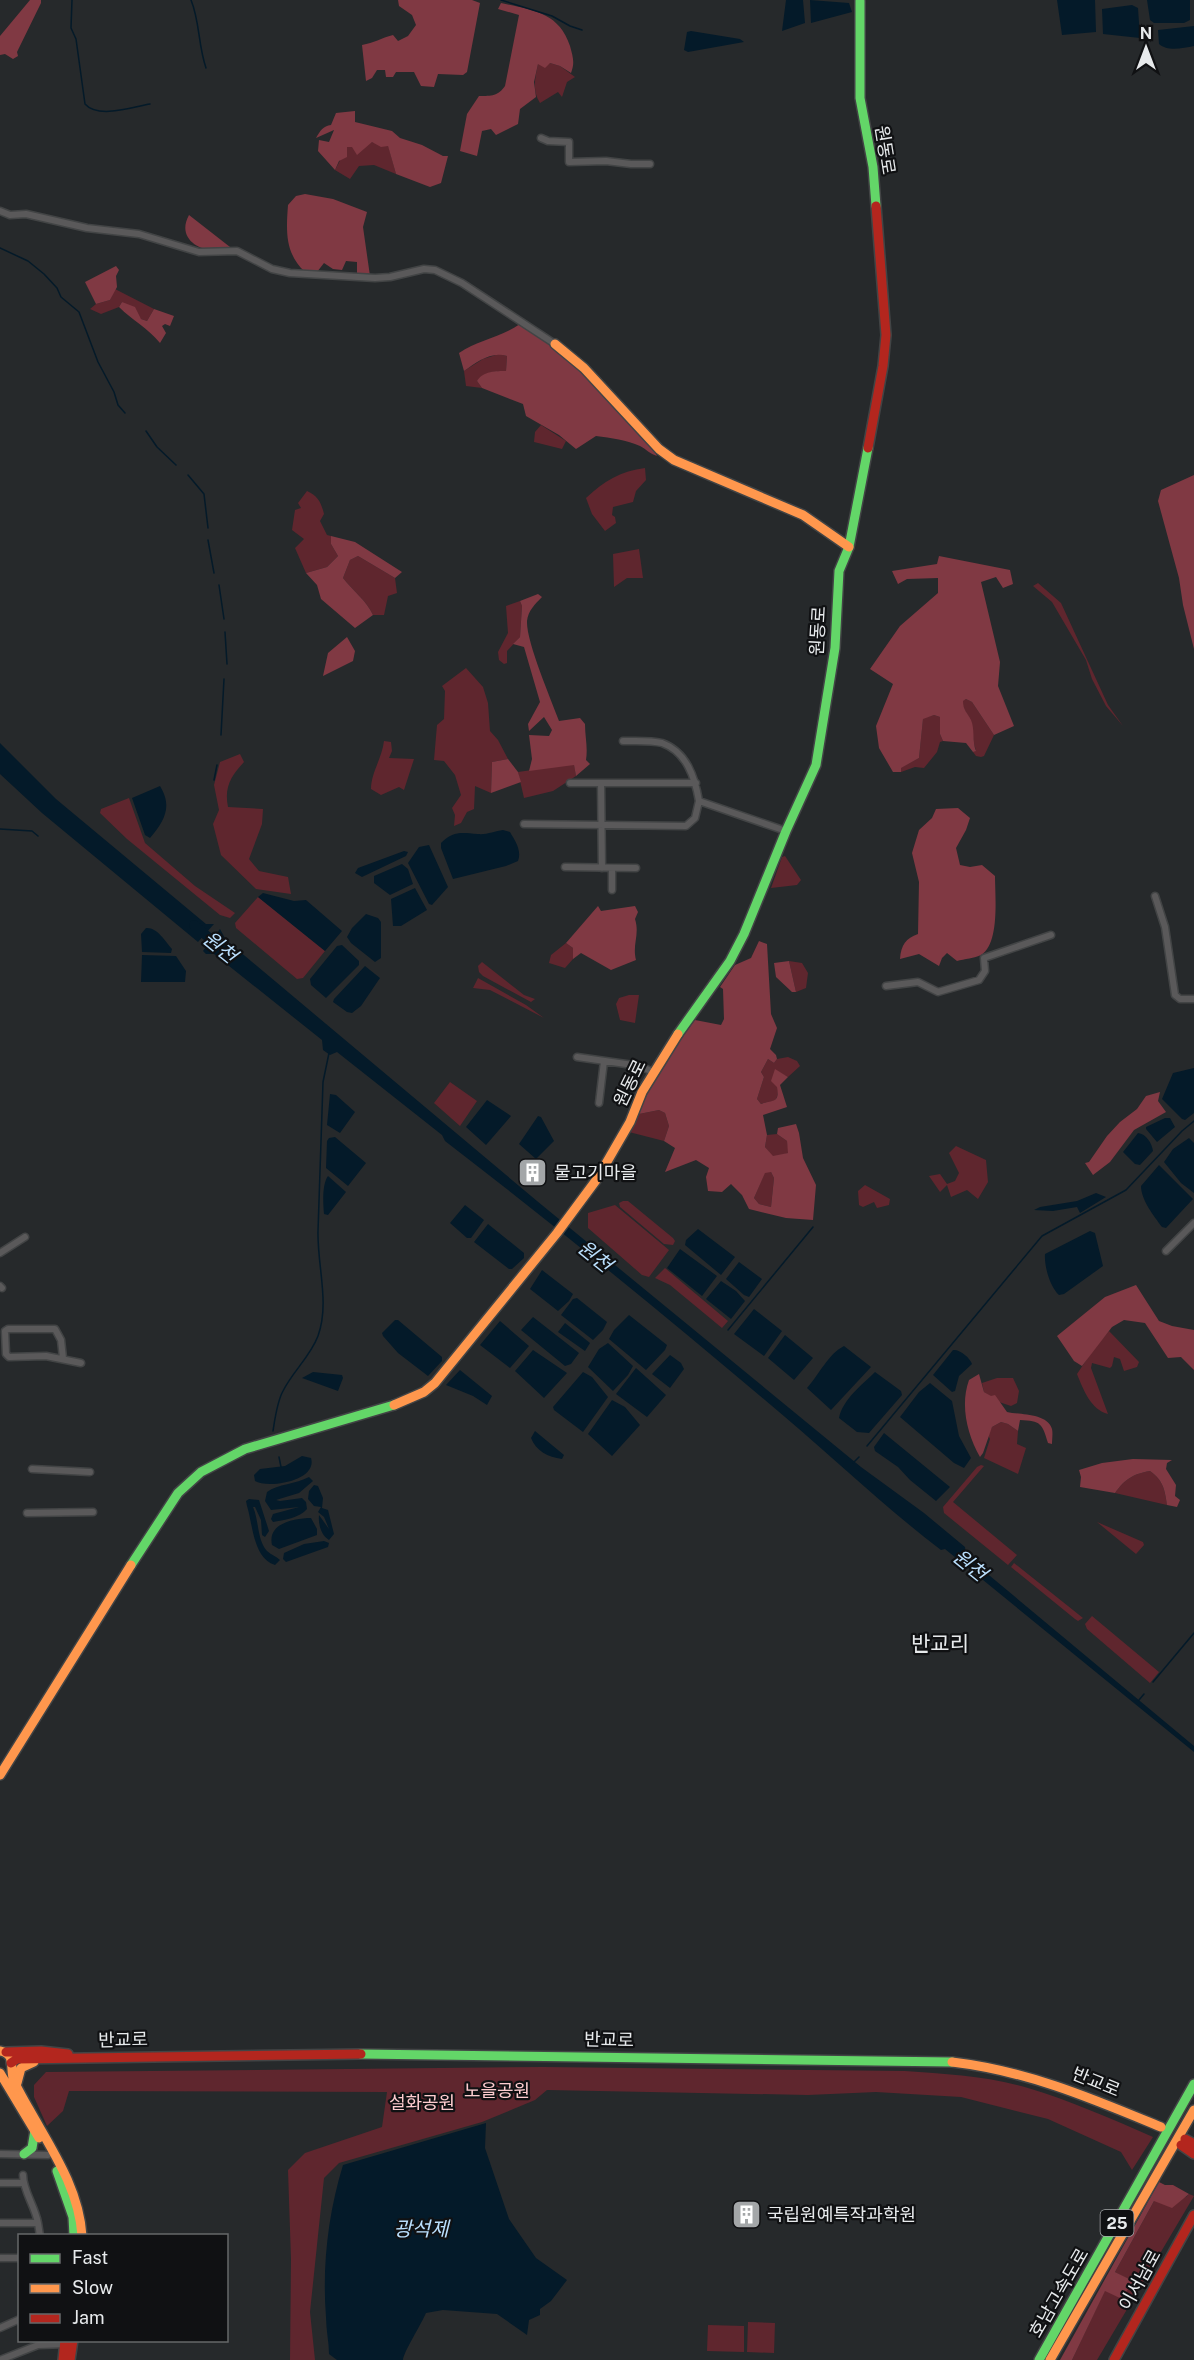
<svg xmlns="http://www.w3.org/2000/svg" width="1194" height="2360" font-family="'Public Sans','Noto Sans KR',sans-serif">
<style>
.green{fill:#5f262e}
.forest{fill:#803943;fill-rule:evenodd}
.water{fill:#041a29}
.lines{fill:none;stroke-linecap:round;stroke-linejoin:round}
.stream{stroke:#041a29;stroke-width:1.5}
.river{stroke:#041a29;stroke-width:10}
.street-casing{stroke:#424445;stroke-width:9}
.fast-casing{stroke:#424445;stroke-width:12}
.slow-casing{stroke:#424445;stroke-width:12}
.jam-casing{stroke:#424445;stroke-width:12}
.street{stroke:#5a595a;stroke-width:6}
.fast{stroke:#63d668;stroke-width:9}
.slow{stroke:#ff974d;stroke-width:9}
.jam{stroke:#b3261e;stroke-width:9}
.labels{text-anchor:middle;stroke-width:4.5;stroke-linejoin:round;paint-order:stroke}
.shield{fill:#101113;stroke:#a6a9ab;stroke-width:1.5}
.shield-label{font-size:16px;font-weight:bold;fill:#e7eaec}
.street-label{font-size:18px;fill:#e7eaec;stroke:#101113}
.poi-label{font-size:18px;fill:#e7eaec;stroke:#101113;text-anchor:start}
.park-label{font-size:18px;fill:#fecccf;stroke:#101113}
.water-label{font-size:20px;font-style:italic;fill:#badffd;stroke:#101113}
.quarter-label{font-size:21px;fill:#e7eaec;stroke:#101113}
</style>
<rect width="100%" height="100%" fill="#26292b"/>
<path class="green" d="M550,63L560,66L575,77L567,82L562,97L558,92L540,103C532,91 535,78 538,64Z
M372,142L388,145L396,174L374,165L359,166L350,179L335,170L347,147Z
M115,289L154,309L147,321L141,319L122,302L119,307L101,314L90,309L96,304L110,300Z
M499,354L507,356L506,371L491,372L477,381L482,388L466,386L464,371L483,359Z
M541,425L566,441L562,449L534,442L535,432Z
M645,468L646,480L636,491L633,502L613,507L612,515L615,517L616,523L605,531L592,514L586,498C604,481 621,471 645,468Z
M307,491C318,496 321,502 324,514L320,521L327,535L331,536V544L338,556L327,567L306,573L295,548L304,539L292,530L295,510L301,508L298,503Z
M639,549L643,578H627L614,587L613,554Z
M358,556L395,578L397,593L388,596L384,615H373C367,601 353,591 343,578L350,560Z
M1038,583L1061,603L1108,705L1123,726L1106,706L1092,679L1086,660L1052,602L1033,586Z
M520,601L522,606L520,637L507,651V663L504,664L499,660L498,652L508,633L506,606Z
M466,668L483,687L488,703L490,731L498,740L508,759L492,762L491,793L475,786L474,809L467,812L461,823L454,826L455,815L452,808L461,795L455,775L444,761L434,760L437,725L444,719L445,691L442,686Z
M966,699L972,702L994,735L984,756L981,757L976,756L973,752L976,750C972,741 974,729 970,720C967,712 963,710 962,701Z
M934,715L940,717V734L943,741L940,742L937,752L924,768L915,767L901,772L900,768L919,758L923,718Z
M384,741L391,742L392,751L389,758L414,759L404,790L399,787L381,795L371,789C371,773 382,758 384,741Z
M240,754L244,762C231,776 224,787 228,807L263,809L262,824L249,859L259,871L288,877L291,894L256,889L221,855L213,824L219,810L214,785L220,762Z
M574,764L576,776L553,791L524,798L518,772Z
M129,798L145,843L195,886L235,913L230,918L220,915L127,839L100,813L101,809Z
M785,856L801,880L797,885L771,888L782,857Z
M258,897L325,951L303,978L297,979L236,928L235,923Z
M566,943L573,948V959L565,968L549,963L551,955Z
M789,961L802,963L808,973L806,988L796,992Z
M482,962L524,995L535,999L531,1002L483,976L479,972L478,966Z
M478,978L526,1005L544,1018L490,990L473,988Z
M629,995H639L635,1023L620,1020L616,1004L619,998Z
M788,1057L797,1061L800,1066L788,1077L775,1070C776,1078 781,1094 775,1100C772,1103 765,1102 761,1104L757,1099L764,1077L761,1072L768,1059L774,1063L777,1059Z
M450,1082L477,1101L460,1126L434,1103Z
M659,1110L665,1113L669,1126L664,1141L629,1132L639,1114Z
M777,1134L787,1141L789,1153L773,1157L765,1147L767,1135Z
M956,1146L986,1160L988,1182L978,1199L967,1190L951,1197L947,1185L940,1192L929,1176L940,1174L947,1184L955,1181L959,1173L949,1153Z
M765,1172H771L774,1178L771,1207L759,1204L754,1198Z
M865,1185L890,1199L889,1205L877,1208L874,1202L863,1207L859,1205L858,1191Z
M623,1201H628L673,1238L675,1241L673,1245L664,1244L620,1207L619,1203Z
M615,1205L669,1250L649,1277L642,1275L588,1228V1213Z
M665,1268L728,1321L722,1328L670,1285L655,1278Z
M1109,1331L1139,1362L1137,1367L1124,1371L1120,1359L1114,1357L1112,1366L1110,1368L1092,1363L1091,1368L1108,1414C1091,1410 1083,1389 1077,1374L1095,1347Z
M997,1378H1013L1019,1391L1017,1403L1011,1406L999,1402L984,1392L982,1383Z
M1001,1422L1008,1424L1018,1431L1017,1444L1026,1448L1018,1474L984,1458L990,1439L988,1435L992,1427Z
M981,1465L984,1466L953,1502L1017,1555L1008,1565L944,1513L943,1507L977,1467Z
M1150,1471C1163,1480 1165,1490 1167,1505L1115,1493C1125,1479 1133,1474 1150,1471Z
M1097,1522L1143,1542L1144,1545L1136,1554Z
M1014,1563L1083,1618L1078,1621L1075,1619L1011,1567Z
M1092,1616L1159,1672L1150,1683L1087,1629L1085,1624Z
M543,2067L905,2071C946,2074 988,2076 1028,2088C1071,2101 1112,2119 1153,2137L1132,2170L1121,2152L1048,2119L961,2097L876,2092L808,2095L547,2090L535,2100L482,2122L339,2163L324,2178L310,2312L315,2360H290L291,2259L288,2170L305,2153L382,2127L387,2092L69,2091L63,2111L47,2126L34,2097V2085L46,2072Z
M1189,2194L1194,2196L1097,2360H1072L1105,2290L1133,2282L1115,2272L1154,2201L1186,2197Z
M748,2322L775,2323L774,2353L747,2352Z
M708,2325L744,2326V2352L707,2351Z"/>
<path class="forest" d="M30,0H41V3L17,52L18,56L13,59L5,54L0,55V36Z
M398,0H472L480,3L467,72L463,75L438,74L434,87L421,86L414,72H396L393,77H386L385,70H377L372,78L366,81L362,45C374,43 381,38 393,35L398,41L408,36L416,25L412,15L399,6Z
M501,3C532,10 559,12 570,46C573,57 575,63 571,73L560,66L550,63L545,68L538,64L534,82L536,97L520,109L518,124L496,135L491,129L482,131L477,156L460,151L467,114L479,96C492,96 498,96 505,86L519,15L498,9Z
M355,111V122L392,131L400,138L422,145L443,156H448L441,183L430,187L396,174L388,146L381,147L372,142L357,155L352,147H347V157L339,161L335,170L318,151L319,140L329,142L334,130L316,138C320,131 323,126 331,125L336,113Z
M305,194L333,199L367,212L363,227L370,276L357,274V262L346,261L342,270L333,269L324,263L317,272H305C285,253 286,232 288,205L296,196Z
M189,215L230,247C208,257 174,242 189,215Z
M116,266L119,270L116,276L117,287L110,300L96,304L85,282Z
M122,302L135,307L141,319L147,321L154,309L174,316L170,326L165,324L162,326L166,333L160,343C148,328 132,320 119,307Z
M520,324L557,350L611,401L651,445L657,456C650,454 646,449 640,446C627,440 611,438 596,436L576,449L559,435L526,416L523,404L482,388L477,381C483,371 496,371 506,371L507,356C491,351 477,362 464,371L459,353C478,340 500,338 520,324Z
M1194,475V649L1183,605L1179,578L1158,501L1161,490Z
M331,536L355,542L402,572L395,578L358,556L350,560L343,578C353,591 367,601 373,615L355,628L321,599L317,585L306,573L327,567L338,556L331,544Z
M939,556L1010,570L1013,584L1003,588L996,577L981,582L1000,662L998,686L1014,726L994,735L972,702L966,699L963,701C963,710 967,712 971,720C975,729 972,741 976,751L973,752L966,743L943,741L940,734V717L934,715L923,719L919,758L901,768V772H893L879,748L876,726L893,684L870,669L900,626L938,593V578L907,579L898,584L892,571L937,564Z
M538,594L542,597C535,604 528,611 527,621C526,641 551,699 559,721L580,718L585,724C585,737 588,747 586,760L590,764L576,776L574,765L529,771L532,759L529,735L549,736L552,730L544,717L529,731L528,724L540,702L524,647L513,644L520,637L522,606L520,601Z
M347,637L355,651L353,661L323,676L328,653Z
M508,759L518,772L521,782L491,793L492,762Z
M958,808L970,818L966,830L956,848L960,865L970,867L982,865L995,876C995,895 1000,944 981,955C975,958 964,959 957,961L947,953L942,958L939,966L919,954L900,959C901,945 906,938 918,934L919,882L912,853L919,830L932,818L936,809Z
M598,906L601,911L635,906L638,912L635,919C640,935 632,944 636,960L611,970L581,953L573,959V948L566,943Z
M759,941L767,944L771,1014L777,1028L770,1049L776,1055L777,1059L774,1063L768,1059L761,1072L764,1077L757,1099L761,1104C772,1100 780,1104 777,1087L771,1081L775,1069L788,1077L780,1085L787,1107L763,1115L767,1135L765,1147L773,1156L788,1153L787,1141L777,1134L778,1128L796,1124L799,1133L803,1158L816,1185L813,1220L786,1218L749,1209L742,1195L731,1184L722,1192L708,1191L706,1177L709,1168L696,1160L665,1172L675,1148L664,1141L669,1126L665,1113L659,1110L639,1114C652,1078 672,1050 695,1020L721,1025L724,1019L723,989L720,987L735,965L751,958ZM771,1172L774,1178L771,1207L759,1204L754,1198L765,1173Z
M789,961L796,992H792L776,977L774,963Z
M1160,1092L1158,1101L1166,1112L1134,1130L1110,1162L1093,1175L1085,1163L1089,1162L1107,1136L1120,1122L1137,1109L1146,1096Z
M1136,1285L1159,1321L1172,1326L1194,1330V1370L1181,1357L1168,1358L1145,1323L1124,1320L1112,1327L1082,1366L1074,1361L1057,1336L1105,1297Z
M979,1374L984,1392L991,1396L995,1395L1007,1412C1020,1415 1047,1413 1052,1429C1053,1433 1052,1440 1052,1444L1048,1443C1042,1423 1041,1421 1020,1420L1018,1431L1008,1424L1001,1422L992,1427L983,1453L980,1457C967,1434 960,1405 969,1380Z
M1133,1459L1172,1460L1167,1463L1166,1469L1176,1485L1175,1496L1180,1500L1177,1507L1167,1505C1165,1490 1163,1480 1150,1471C1133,1474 1125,1479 1115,1493L1080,1487L1081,1477L1079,1470L1102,1463Z
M1159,2182L1165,2185H1173L1189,2194L1172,2208L1154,2201L1115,2272L1133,2281L1122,2299L1105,2291L1072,2360H1060Z"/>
<path class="water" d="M786,0H803L805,23L782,31Z
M810,0L849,3L852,12L811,23Z
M1057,0H1095L1096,32L1062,35Z
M1147,0H1190V20L1184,23H1154L1150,20Z
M1132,5L1138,8L1140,38L1103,34L1102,9Z
M1194,26V46C1183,48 1168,52 1159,44L1158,30Z
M691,31L740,39L744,42L688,52L684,50L687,32Z
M0,743L56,799L206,924H214L198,942L42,813L0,774Z
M160,786C173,807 164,821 150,838L145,835L132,798Z
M503,830L510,832C515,841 522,850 518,861L506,866L453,879L441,848V843C454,830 462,833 478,834C486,835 495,831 503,830Z
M429,845L448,887L432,905L429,904L408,863L419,847Z
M404,851L408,852L406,856L362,877L355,873L358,868Z
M402,864L408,869L413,884L390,895L374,883V876Z
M415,888L427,910L401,926H393L391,899Z
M263,893L294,901L306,900L342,931L325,951L258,897Z
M366,914L378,918L381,922V958L375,962L351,943L347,937L352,928Z
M146,928C157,927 165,941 172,949L171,953L142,952L141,934Z
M220,929L226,940L537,1201L861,1467L924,1513L965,1547L966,1556L1194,1746V1752L945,1549L941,1550C887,1509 837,1461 785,1417C674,1323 561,1230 445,1141L442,1135L337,1052L330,1055L323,1050L322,1040L214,954H206L203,951Z
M342,945L359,961V965L326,998L311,985L310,979L337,946Z
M142,955L176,956L186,971L185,982H141Z
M365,966L380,978L361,1006L352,1013L347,1012L333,1002L334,999Z
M1194,1068V1113L1185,1120L1182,1119L1162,1099L1173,1073Z
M330,1094L336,1095L355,1112L340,1133L327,1125Z
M487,1100L511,1116L486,1145L466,1127Z
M538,1116L541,1117L554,1141L536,1159L519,1144Z
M1165,1118H1170L1175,1127L1157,1142L1146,1129V1127Z
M1138,1133C1146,1134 1152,1143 1153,1151L1140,1165L1135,1164L1123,1152Z
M335,1137L366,1163L348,1186L326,1168L327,1141L329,1138Z
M1189,1138L1194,1143V1193L1181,1183L1164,1162L1173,1149Z
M1159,1165L1193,1199L1166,1228L1162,1227C1154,1216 1141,1200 1141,1186Z
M328,1176L346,1192L328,1215L324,1214C323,1203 322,1184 328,1176Z
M1096,1193L1106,1197L1080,1213L1077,1207L1053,1211L1034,1210L1040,1207L1077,1201Z
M465,1205L484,1220L471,1238H467L450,1223Z
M488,1224L524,1253V1258L512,1269H509L474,1242Z
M698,1229L735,1257L721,1275L685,1245L686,1240Z
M1090,1231L1095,1233L1103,1266L1064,1294L1059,1295C1050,1287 1044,1266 1045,1254Z
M680,1249L717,1276L702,1296L667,1268Z
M739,1262L762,1279L749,1297L744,1295L726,1279Z
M542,1270L573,1294L569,1301L558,1311L530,1289Z
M721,1281L736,1291L745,1301L731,1319L706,1299Z
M577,1298L607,1322L603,1330L593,1340L561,1315L573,1299Z
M754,1309L782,1331L764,1356L734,1334Z
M629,1315L667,1345L665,1350L646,1370L609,1339L614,1330Z
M533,1317L579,1353L571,1364L565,1366L521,1330Z
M395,1320H398L442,1357V1361L428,1376L398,1353L383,1336L382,1333Z
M500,1321L529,1346L510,1368L480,1345Z
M565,1323L590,1343L585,1351L558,1332Z
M785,1335L813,1358L794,1380L768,1358Z
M608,1343L633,1366L628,1375L613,1391L588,1367L599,1349Z
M844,1346L871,1367L831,1410L807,1388C819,1375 828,1354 844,1346Z
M533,1350L567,1373L544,1398L515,1371Z
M953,1350C960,1349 970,1358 972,1364L959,1376L955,1391L952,1392L933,1375Z
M670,1355L681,1363L684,1369L670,1388L652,1374Z
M636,1368L666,1395L647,1417L616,1394Z
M460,1370L492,1396L487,1405L473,1396L446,1385Z
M313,1372L342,1375L343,1378L338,1391L302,1378Z
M583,1372L592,1377L608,1397L583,1432L554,1410L553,1407Z
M875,1372L901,1391L902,1395L869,1433L857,1432L839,1418C843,1399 862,1385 875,1372Z
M930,1383L952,1401L959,1436L971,1458L964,1468L954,1463L900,1417L919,1392Z
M612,1400L625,1407L640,1425L612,1456L588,1434Z
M535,1431L564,1455L562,1459C548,1457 536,1451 531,1438Z
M884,1433L950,1487L936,1501L910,1480L898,1467L875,1451L874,1447Z
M302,1456L311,1458C318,1481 268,1489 255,1481L254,1475L260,1469L285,1466Z
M309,1477L313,1481L299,1493L276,1500L280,1501L302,1498L306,1502L307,1509C300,1518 283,1520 273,1522L271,1519L273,1514L299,1507L271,1510L265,1501L267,1492C278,1484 296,1484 309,1477Z
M314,1485L318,1486L323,1498L322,1508L328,1510L334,1534L329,1540C321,1535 318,1524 319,1515L329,1529L324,1517L318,1512L321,1507L314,1506L308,1499L309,1491Z
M249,1499L259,1500L269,1531L265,1537L262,1535L261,1520L255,1507H253C259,1520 257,1540 267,1551C271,1555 276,1556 280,1560L275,1565C253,1558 253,1525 247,1506L246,1501Z
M311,1518L317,1529V1535L279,1549L272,1545C267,1523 295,1518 311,1518Z
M324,1541L329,1543L328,1547L286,1562L283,1559L284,1553L304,1544Z
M486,2123L485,2148L509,2219L536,2258L567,2280L551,2301L540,2309V2315L529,2320L527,2335L497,2314L443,2310L426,2313C422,2323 403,2353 403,2360H337L329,2354C329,2342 326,2330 326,2317C322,2267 328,2214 343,2165Z"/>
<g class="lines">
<path class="stream" d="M72,0L71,28L76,39L85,104C98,119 133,107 150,104
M191,0C200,22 198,45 206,68
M501,0L552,16L570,26L582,30
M0,248L28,261L44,274L57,288L61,297L79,312L98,362L114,392L118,405L125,413
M146,431L157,447L176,465
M188,475L204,494L208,528
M208,540L214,573
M219,585L224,619
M225,632L227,664
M221,735L224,679
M214,780L217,765
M0,829L32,831L38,836
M728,1330L813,1227
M273,1431C275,1418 277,1402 283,1391C293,1371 310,1357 318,1336C330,1303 317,1265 318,1231L323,1082L329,1053
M867,1446L1042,1236L1126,1190L1182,1131L1194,1121
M279,1457L281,1467
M853,1463L859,1457
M1153,1682L1194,1633
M1139,1700L1144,1694"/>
<path class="river" d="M194,925L221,948"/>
<defs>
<path id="street" d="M541,138L548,141L569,142V162L606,161L631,164H650
M0,211L10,215L26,214L87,228L139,234L199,252L237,251L272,269L290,273L375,278L390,277L424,269L435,270L462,283L555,344
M623,741C635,741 650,740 662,743C687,752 695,778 699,801L786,831
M570,783H696
M601,783L602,868
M524,824L686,826L695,818L699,801
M565,867L636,868
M612,868V890
M1155,896L1165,927L1175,995L1180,999H1194
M886,986L918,982L938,992L979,980L985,971L984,958L1051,935
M577,1057L640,1066L653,1072
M599,1103L604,1061
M1166,1251L1194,1223
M0,1253L25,1237
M0,1286L2,1288
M63,1358L61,1340L55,1329H8L5,1331L6,1354L9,1357L46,1356L81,1363
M32,1469L90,1472
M27,1513L93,1512
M0,2154L48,2155
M23,2175C23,2191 35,2206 38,2223
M0,2183H23
M0,2223H38L40,2236
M0,2258H20
M0,2328L20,2319
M0,2360L38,2345L68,2344"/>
<path id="fast" d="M860,1V98L873,167L876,206
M678,1034L730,961L744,934L786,831L816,765L835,648L839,571L849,547L868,448
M131,1565L178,1493L201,1472L245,1449L394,1405
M361,2054L952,2062
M24,2154L32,2148L35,2130
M57,2171L73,2217L74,2236
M1039,2360L1194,2084"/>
<path id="slow" d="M555,344L584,368L659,449L674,460L803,515L849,547
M394,1405L424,1392L435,1383L557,1233L597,1179L630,1122L642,1092L678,1034
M0,1775L131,1565
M0,2051C17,2054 9,2069 14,2081C18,2090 24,2100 29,2109C52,2150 79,2189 82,2236
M952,2062C1028,2071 1091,2098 1161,2127
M0,2073L39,2138
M17,2083L21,2068L34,2062
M1050,2360L1194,2110"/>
<path id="jam" d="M868,448L883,366L886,335L876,206
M6,2052L41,2051L68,2054
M11,2063L17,2059L361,2054
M1185,2139L1194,2144
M1181,2145L1194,2154
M63,2360L65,2340
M70,2360L73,2340
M1114,2360L1194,2215"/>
</defs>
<use href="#street" class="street-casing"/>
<use href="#fast" class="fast-casing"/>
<use href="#slow" class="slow-casing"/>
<use href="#jam" class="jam-casing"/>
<use href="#street" class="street"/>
<use href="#fast" class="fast"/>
<use href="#slow" class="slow"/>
<use href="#jam" class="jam"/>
</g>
<defs>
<symbol id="building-square" viewBox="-11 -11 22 22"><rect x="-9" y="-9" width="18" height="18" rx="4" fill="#a3a6a8" stroke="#101113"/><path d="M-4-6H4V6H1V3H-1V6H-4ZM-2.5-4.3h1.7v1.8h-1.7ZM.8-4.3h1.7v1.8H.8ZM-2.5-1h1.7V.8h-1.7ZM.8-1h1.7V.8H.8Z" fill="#fff"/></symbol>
</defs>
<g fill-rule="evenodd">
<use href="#building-square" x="516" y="1156" width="33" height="33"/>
<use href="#building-square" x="730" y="2198" width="33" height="33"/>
</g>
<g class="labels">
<rect class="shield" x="1100.5" y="2210" width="33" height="26" rx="4.5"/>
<g class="shield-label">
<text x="1117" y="2229">25</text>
</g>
<g class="street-label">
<text transform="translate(885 150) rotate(81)" y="6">원동로</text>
<text transform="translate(818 631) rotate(-87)" y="6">원동로</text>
<text transform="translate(630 1083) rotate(-64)" y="6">원동로</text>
<text transform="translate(123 2040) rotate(-1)" y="6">반교로</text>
<text transform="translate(609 2040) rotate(1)" y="6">반교로</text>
<text transform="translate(1096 2082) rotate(22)" y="6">반교로</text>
<text transform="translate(1140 2280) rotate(-61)" y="6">이서남로</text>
<text transform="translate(1059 2293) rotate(-60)" y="6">호남고속도로</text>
</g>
<g class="poi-label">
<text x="554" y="1179">물고기마을</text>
<text x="767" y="2221">국립원예특작과학원</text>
</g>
<g class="park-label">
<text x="497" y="2097">노을공원</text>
<text x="422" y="2109">설화공원</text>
</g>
<g class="water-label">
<text transform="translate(220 947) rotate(39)" y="7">원천</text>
<text transform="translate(595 1256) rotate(39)" y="7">원천</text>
<text transform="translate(970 1565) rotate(39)" y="7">원천</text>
<text x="421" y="2236">광석제</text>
</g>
<g class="quarter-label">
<text x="940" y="1651">반교리</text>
</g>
</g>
<rect x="18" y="2234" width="210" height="108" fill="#101113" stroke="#66686a" stroke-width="1.5"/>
<rect x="30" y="2254" width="30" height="9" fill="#63d668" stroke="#66686a" stroke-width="1.5"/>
<text x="72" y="2264" font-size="18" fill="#e7eaec">Fast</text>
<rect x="30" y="2284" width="30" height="9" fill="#ff974d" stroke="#66686a" stroke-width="1.5"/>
<text x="72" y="2294" font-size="18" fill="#e7eaec">Slow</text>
<rect x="30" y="2314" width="30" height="9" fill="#b3261e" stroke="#66686a" stroke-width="1.5"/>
<text x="72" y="2324" font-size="18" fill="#e7eaec">Jam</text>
<g transform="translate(1146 48)" stroke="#101113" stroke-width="4.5" paint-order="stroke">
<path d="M0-4.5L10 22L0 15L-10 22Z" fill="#e7eaec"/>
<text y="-9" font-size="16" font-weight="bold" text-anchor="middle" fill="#e7eaec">N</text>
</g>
</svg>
